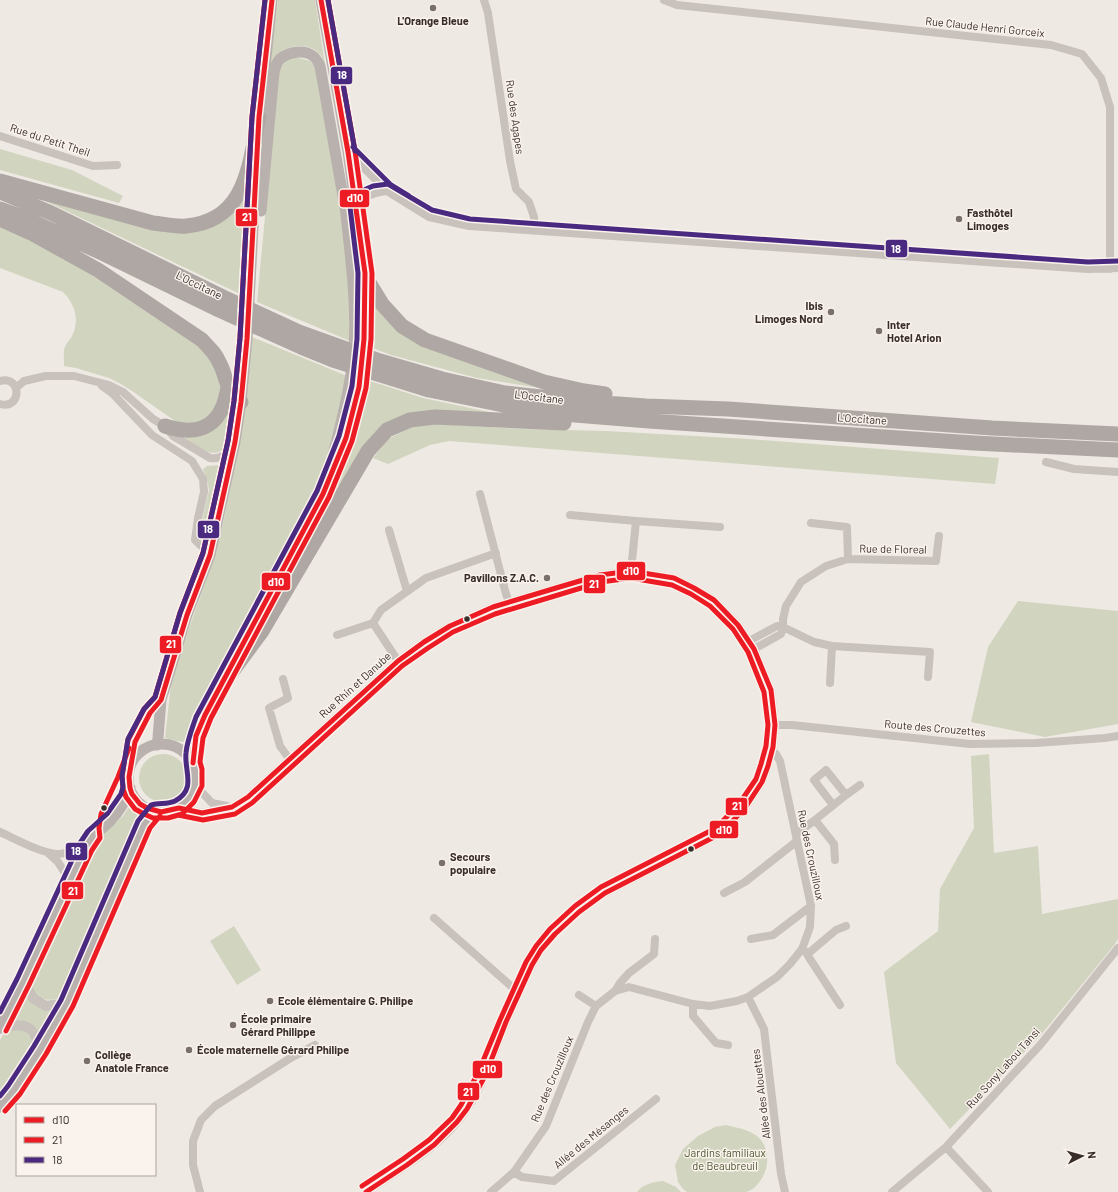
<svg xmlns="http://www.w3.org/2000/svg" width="1118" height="1192" font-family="Barlow,sans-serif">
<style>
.green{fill:#d1d4be}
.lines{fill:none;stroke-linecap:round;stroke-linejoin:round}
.minor{stroke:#c8c1bc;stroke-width:8}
.tertiary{stroke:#c8c1bc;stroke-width:10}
.secondary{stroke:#b9b1ad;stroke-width:11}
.motorway{stroke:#aea7a3;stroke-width:15}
.bus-1-casing{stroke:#faf2ec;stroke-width:8}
.bus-2-casing{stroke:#faf2ec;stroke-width:8}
.bus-3-casing{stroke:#faf2ec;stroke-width:8}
.bus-1{stroke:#ed1c24;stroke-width:5}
.bus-2{stroke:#ed1c24;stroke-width:5}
.bus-3{stroke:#4a2a80;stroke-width:5}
.poi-dot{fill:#796f6b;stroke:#faf2ec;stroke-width:1.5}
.bus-dot{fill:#392d2a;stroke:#faf2ec;stroke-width:1.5}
.labels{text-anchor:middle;stroke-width:3;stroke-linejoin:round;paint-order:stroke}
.poi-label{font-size:11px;font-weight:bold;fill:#392d2a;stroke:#faf2ec;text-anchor:start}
.street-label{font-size:11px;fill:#392d2a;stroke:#faf2ec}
.park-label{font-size:11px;fill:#4c572e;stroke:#faf2ec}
.line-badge{stroke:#faf2ec;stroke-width:1.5}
.badge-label{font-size:11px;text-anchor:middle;font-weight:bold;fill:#fff}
</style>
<rect width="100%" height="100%" fill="#efe9e4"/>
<path class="green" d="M278,0H315L336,134L322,57C312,42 290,44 278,54L260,187L261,150L269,63Z
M296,57L310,61L317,70L346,245L348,273L350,341L257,302L278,78C281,66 283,60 296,57Z
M0,149L72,170L123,196L119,203L0,170Z
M35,196L183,231L244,196L247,201L242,295Z
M0,224L64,257L201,345L221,379L220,406L198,425L175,421L132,391L121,384L109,378L76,368L64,366C64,360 63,352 65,347C66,343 70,340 72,336C80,320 75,304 63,292L0,268Z
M368,287L388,321L552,390L477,378L391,355L367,346Z
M252,337L347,376L331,452L322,483L311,506L244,631L198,711L190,727L187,741L182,742L165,738L171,684L182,648L208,575L224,519L240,441Z
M364,379L423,398L508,416L388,424L324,516L345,460L355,422Z
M229,399L234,401L228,438C221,467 196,446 181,438L191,437Z
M437,424L522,429L606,431L748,439L999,458L995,484L449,441L430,445L388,464L373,458L388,439L412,427Z
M221,465L205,530H200L209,490L208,483L203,469L207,466Z
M1018,601L1118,611V724L1045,737L971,722L988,647Z
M139 778a24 24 0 1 1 48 0a24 24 0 1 1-48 0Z
M989,754L994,853L1038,846L1042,914L1118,899V939L1115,944L1041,1035L950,1129L896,1063L884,972L938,931L940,889L974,828L971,756Z
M131,804L143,813L135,829L67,990C65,993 64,995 61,997C50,1003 32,999 31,985C31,982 32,978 33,976L82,866L94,843L123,816Z
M234,926L261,970L237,985L210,941Z
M25,992L59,1008L40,1041L36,1031L7,1022Z
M13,1029L25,1030C29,1035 33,1040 33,1047C32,1057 7,1087 0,1097V1040L5,1032Z
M726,1125C737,1128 748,1129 757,1136C773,1150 769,1175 754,1188C752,1190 748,1191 746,1192H687L683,1189L678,1182L675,1165L683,1149L698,1136L715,1127Z
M663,1181L676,1187L681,1192H637C643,1184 653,1182 663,1181Z"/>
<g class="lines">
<path class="minor" d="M484,0L488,13L510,161L516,189L529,202L534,217V231
M664,0L677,5L1051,45L1082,54L1101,78L1110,107V269
M0,136L93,166L117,165
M348,152L387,191L429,217L469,226L1088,269L1118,268
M357,208C368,195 370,193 387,191
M0,381C22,375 22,410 0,404
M102,386L112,393L152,435L192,461L203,479L204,492L198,518L195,540L210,555
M16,388L24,381L46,376H74L109,385L123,392L153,419L165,426L173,436L210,458C221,460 227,453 233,445
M1046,462L1074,469L1118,472
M480,494L506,594L509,602
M570,515L636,521
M811,523L847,527L848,559
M389,530L407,591
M631,571L636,521L720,527
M337,635L373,623
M749,641L777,626L783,627L781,634L754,649
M398,661L373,623L381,610L426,578L496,553
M928,677L930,652L832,646L814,642L783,627V619L786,606L801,582L826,566L848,559L936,561L939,536
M283,679L288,698L269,708L280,746L290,760
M830,683L832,646
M775,725H792L970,744L1036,743L1105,738L1118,736
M195,785L212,803L227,806
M833,805L814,780L826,770L846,795
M179,808L202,813L232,807L248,797L398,661L424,642L450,626L493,607L556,588L600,575L614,573L631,571L674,578L694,588L714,600L738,625L754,649L771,690L775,725L773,747L768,766L762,782L745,808L720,834L605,893C582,908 558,927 541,950C532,963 526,978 519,993C512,1009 505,1024 499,1040C490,1064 481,1088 467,1109C443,1146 402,1168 366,1192
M0,832C16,839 42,854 59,854C68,854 78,849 86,846
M796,834L815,820
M48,853L58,862L70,881
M835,860L834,844L815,820L846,795L860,785
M724,893L745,882L797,841
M434,918L511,986L520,991
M751,939L773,935L811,906
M802,949L806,952L810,959L840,1005
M806,952H810L836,930L846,926
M615,991L629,987L693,1004L710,1006L737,1001L748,997L777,977L790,964L802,949L810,927L811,906L780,761L776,754L772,750
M579,995L596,1006
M748,997L764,1029L781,1174L785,1192
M693,1004V1016L716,1043L728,1045
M946,1147L988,1192
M514,1172L522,1177L554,1181L656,1099
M200,1192L193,1165V1141L201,1120L215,1106L289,1059L315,1045
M491,1192L514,1172L546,1126L588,1022L596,1006L615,991L620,983L629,973L654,954L655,939
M892,1192L946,1147L1041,1044L1118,948"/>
<path class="tertiary" d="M23,982L34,999L46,1006L67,1003
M0,1029C9,1025 26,1022 33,1032C36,1037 38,1044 40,1050"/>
<path class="secondary" d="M259,125L272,0
M261,211L274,73C275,68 276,63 280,59C288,52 304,49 313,56C316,58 318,62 320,66L346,213
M334,451C343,417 351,384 354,349C357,301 350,254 345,206
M235,658L323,494L346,438L359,387L364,339L365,273L348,152L321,0
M128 778a34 34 0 1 1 68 0a34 34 0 1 1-68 0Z
M157,745L158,738L161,700L187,615L210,555L235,442L241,402L247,339L257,152
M193,763L196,736L205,715L223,682
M0,1028L23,982L86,846C92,835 102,829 110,821C119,812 126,800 130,788
M0,1107L14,1090L40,1050L67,1003L144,824L155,811"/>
<path class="motorway" d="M0,181L153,223C164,224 175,227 186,226C247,221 249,164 259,117
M0,192L49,212L223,297L299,332L380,361L442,379L505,393L577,401L646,406L728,409L992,428L1118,434
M0,209L25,218L102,253L219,310L301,347L333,360L429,390L503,405L539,411L575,415L649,421L974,443L1118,450
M0,219L33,234L98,270L202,340L213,352L217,358L222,368L228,386L241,402
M365,273L368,281L382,304L402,326L425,340L544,382L584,391L605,394
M165,426C202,438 223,424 228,386
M220,688L262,631L368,451L387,430L410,420L435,417L564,423"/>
<defs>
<path id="bus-1" d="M193,763L196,736L205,715L323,494L346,438L359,387L364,339L365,273L348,152L321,0
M179,808L202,813L232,807L248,797L398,661L424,642L450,626L493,607L556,588L600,575L631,571L674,578L694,588L714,600L738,625L754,649L771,690L775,725L773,747L768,766L762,782L745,808L720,834L605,893L579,912L555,934L541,950L532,965L506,1022L485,1076L467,1109L457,1122L434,1145L407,1165L366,1192
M179,808L161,812L147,808L140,804L132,794L130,788L129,777L135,742L150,713L161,700L187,615L210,555L235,442L241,402L247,339L259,117L272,0"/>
<path id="bus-2" d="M265,0L252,117L240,338L234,401L228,441L203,553L180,613L155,697L144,709L128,740L122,776L123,789L126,797L135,809L144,814L153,818H168L182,814L194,802L202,786V769L200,762L203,738L211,718L329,497L352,441L366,388L371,339L372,273L355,151L328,0
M178,815L203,820L235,814L252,803L402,666L428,648L453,632L495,614L601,582L631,578L672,585L691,594L710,606L733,629L748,652L764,692L768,725L766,746L761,764L756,779L739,804L716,828L601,887L575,906L550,929L536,946L526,962L500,1020L478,1073L461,1105L452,1118L429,1140L403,1159L362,1186
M6,1031L29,985L92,850L100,838L99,828L101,814L118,777L129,748
M5,1111L20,1094L46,1054L73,1006L150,828L160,816"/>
<path id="bus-3" d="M328,0L355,151
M353,147L391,185L409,196
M0,1012L17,979L80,843L88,831L107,814L121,794L123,787L122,776L128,739L144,709L155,697L180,613L203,553L228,441L234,401L240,338L252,117L265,0
M0,1096L8,1086L34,1046L61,1000L138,821L151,805C159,802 167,805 175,801C197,789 184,771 186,753C187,741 192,729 196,717L317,491L339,436L352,386L357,339L358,273L350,207L352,204L366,189L373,186L388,184L432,210L470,219L1088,262L1118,261"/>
</defs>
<use href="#bus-1" class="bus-1-casing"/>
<use href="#bus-2" class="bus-2-casing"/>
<use href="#bus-3" class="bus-3-casing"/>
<use href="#bus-1" class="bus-1"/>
<use href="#bus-2" class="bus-2"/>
<use href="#bus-3" class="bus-3"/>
</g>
<g class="poi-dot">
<circle cx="433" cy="8" r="4"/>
<circle cx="959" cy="219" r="4"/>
<circle cx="831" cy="312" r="4"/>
<circle cx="879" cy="331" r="4"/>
<circle cx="547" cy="578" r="4"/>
<circle cx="442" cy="863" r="4"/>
<circle cx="270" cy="1001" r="4"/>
<circle cx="233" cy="1025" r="4"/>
<circle cx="189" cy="1050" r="4"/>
<circle cx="87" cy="1061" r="4"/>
</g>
<g class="bus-dot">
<circle cx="467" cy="619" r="3.5"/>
<circle cx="104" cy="808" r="3.5"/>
<circle cx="691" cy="849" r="3.5"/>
</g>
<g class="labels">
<g class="poi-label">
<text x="433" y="25" text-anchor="middle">L'Orange Bleue</text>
<text x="967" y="217">Fasthôtel<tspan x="967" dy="13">Limoges</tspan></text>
<text x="823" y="310" text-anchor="end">Ibis<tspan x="823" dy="13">Limoges Nord</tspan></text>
<text x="887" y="329">Inter<tspan x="887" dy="13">Hotel Arion</tspan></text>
<text x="539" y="582" text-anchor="end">Pavillons Z.A.C.</text>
<text x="450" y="861">Secours<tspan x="450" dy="13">populaire</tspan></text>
<text x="278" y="1005">Ecole élémentaire G. Philipe</text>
<text x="241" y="1023">École primaire<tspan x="241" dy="13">Gérard Philippe</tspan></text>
<text x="197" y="1054">École maternelle Gérard Philipe</text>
<text x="95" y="1059">Collège<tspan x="95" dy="13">Anatole France</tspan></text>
</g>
<g class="street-label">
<text transform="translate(985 27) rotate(6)" y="4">Rue Claude Henri Gorceix</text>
<text transform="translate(515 117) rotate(82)" y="4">Rue des Agapes</text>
<text transform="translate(50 140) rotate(18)" y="4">Rue du Petit Theil</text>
<text transform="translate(199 285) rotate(26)" y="4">L'Occitane</text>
<text transform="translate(539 397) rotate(7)" y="4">L'Occitane</text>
<text transform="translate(862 419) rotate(4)" y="4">L'Occitane</text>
<text transform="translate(893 549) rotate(1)" y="4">Rue de Floreal</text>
<text transform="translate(355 685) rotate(-42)" y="4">Rue Rhin et Danube</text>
<text transform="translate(935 728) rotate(5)" y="4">Route des Crouzettes</text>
<text transform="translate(811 855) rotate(78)" y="4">Rue des Crouzilloux</text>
<text transform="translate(1003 1068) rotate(-48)" y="4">Rue Sony Labou Tansi</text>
<text transform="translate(552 1079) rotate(-67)" y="4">Rue des Crouzilloux</text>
<text transform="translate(761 1094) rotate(-97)" y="4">Allée des Alouettes</text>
<text transform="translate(591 1137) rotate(-39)" y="4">Allée des Mésanges</text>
</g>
<g class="park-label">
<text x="725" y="1157">Jardins familiaux<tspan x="725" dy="13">de Beaubreuil</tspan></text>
</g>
</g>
<g class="line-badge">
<rect x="330" y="66" width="23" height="19" rx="4" fill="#4a2a80"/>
<rect x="339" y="189" width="31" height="19" rx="4" fill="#ed1c24"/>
<rect x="235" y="208" width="23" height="19" rx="4" fill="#ed1c24"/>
<rect x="885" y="239" width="23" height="19" rx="4" fill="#4a2a80"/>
<rect x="197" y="520" width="23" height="19" rx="4" fill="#4a2a80"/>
<rect x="616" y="561" width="30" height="20" rx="4" fill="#ed1c24"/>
<rect x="261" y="572" width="30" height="19" rx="4" fill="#ed1c24"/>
<rect x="583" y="574" width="23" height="20" rx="4" fill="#ed1c24"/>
<rect x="159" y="635" width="23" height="19" rx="4" fill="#ed1c24"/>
<rect x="725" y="797" width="23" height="19" rx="4" fill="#ed1c24"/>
<rect x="709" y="820" width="30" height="19" rx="4" fill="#ed1c24"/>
<rect x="65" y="842" width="23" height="19" rx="4" fill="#4a2a80"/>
<rect x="61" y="881" width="23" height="19" rx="4" fill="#ed1c24"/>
<rect x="472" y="1060" width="31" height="19" rx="4" fill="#ed1c24"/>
<rect x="457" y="1082" width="23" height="19" rx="4" fill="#ed1c24"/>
</g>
<g class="badge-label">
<text x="342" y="79">18</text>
<text x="355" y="202">d10</text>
<text x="247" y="221">21</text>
<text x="896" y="253">18</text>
<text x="208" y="533">18</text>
<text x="631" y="575">d10</text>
<text x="276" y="586">d10</text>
<text x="594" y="588">21</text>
<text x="171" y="648">21</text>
<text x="737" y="810">21</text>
<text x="724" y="834">d10</text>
<text x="76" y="855">18</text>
<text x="73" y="895">21</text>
<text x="488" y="1073">d10</text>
<text x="468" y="1096">21</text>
</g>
<rect x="16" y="1104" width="140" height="72" fill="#faf2ec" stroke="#ada39e"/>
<rect x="24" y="1117" width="20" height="6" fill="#ed1c24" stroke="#ada39e"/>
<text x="52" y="1124" font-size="12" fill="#392d2a">d10</text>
<rect x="24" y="1137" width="20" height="6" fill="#ed1c24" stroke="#ada39e"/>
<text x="52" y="1144" font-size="12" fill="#392d2a">21</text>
<rect x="24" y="1157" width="20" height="6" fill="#4a2a80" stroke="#ada39e"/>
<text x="52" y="1164" font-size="12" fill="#392d2a">18</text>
<g transform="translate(1082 1156) rotate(84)" stroke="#faf2ec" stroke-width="3" paint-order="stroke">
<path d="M0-3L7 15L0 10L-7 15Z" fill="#392d2a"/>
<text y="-6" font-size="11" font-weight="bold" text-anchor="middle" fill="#392d2a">N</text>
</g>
</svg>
